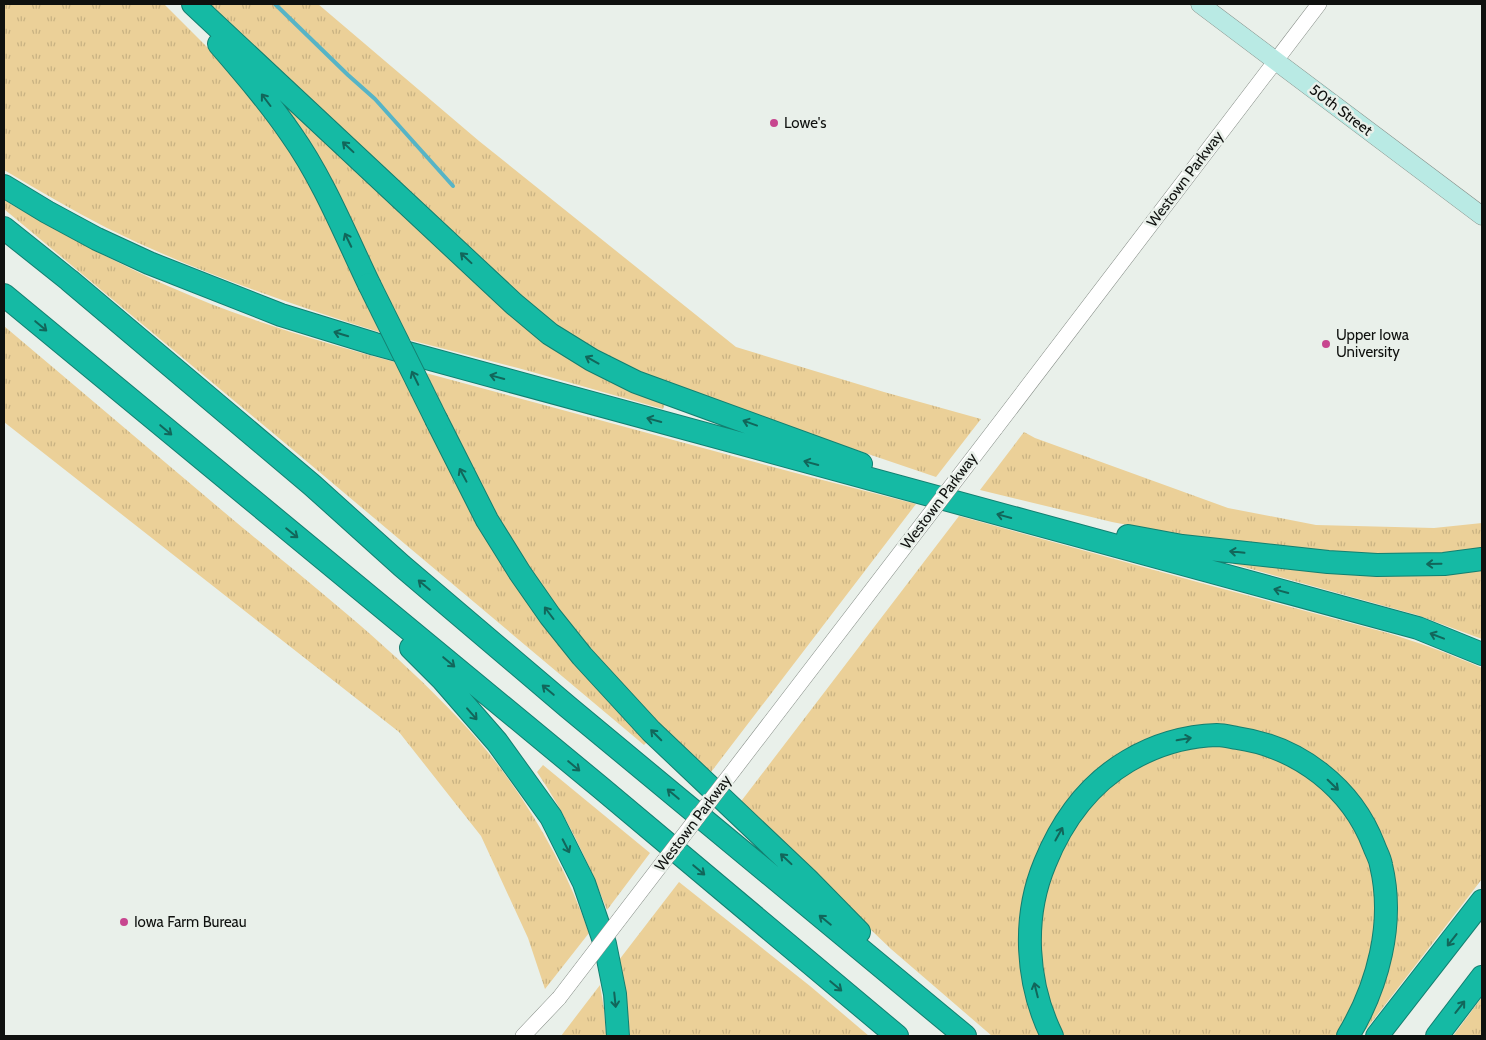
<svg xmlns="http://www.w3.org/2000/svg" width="1486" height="1040" font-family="Cabin,sans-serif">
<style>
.grass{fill:url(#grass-tufts)}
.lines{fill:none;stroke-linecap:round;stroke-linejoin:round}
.stream{stroke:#56b4c6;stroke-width:4}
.tertiary-casing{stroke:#848b85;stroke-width:16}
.secondary-casing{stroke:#848b85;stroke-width:19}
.motorway-casing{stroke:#137f70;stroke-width:24}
.tertiary{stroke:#fff;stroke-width:15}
.secondary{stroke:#b9eae4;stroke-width:18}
.motorway{stroke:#15baa4;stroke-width:22}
.tertiary-bridge-casing{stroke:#848b85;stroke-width:16;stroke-linecap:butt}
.motorway-bridge-casing{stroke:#137f70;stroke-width:24;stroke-linecap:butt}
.tertiary-bridge{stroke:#fff;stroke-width:15}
.motorway-bridge{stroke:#15baa4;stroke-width:22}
.oneway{stroke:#12665a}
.poi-dot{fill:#c7468f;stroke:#e9f0ea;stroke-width:2}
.labels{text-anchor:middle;stroke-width:5;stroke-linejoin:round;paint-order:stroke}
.street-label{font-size:15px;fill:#0f110f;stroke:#e9f0ea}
.poi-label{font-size:15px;fill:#0f110f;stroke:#e9f0ea;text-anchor:start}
</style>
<defs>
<pattern id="grass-tufts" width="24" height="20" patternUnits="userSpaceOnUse" patternTransform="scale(1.25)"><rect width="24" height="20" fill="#ebd098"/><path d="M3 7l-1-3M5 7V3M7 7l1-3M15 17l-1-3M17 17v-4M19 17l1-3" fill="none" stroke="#c8b282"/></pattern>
</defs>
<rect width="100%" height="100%" fill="#e9f0ea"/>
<path class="grass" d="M4,4H164L233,73L284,138L307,178L385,334C290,304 196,272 107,228C72,210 38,190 4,170Z
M206,4H318L479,141L736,347L884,392L981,419L936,477L715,402L617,363L543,317Z
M281,100L459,266L665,403L663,409L518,368L406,339L320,163Z
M4,200C57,231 112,261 168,286C242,319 321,342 399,363L449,463L652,737L644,745L292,449L4,209Z
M4,326C84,393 163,461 243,528C317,589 393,649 458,718C515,778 562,855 589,933L545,989L528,938L481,836L399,732L4,422Z
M422,372L803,475L916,504L708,776L603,673L507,543Z
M1024,432L1035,438L1228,508L1316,525L1434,528L1482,523V551L1464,553L1343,555L1210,541L1112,522L980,490Z
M959,516L1201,583L1384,632C1418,642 1450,654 1482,668V879L1361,1036L1388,870L1295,749L1142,743L1032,875L1042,1036H992L891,949L739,804Z
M1234,561L1426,575L1482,571V639L1417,615L1233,564Z
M1216,746C1236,747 1257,751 1275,758C1282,760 1289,765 1295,769C1302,774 1311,778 1318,783C1360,821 1381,876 1375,933C1372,970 1354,1003 1338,1036H1060L1050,1013L1038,942L1045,889L1063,844L1091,804L1130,769L1172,751Z
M543,765L650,853L607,910C588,861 566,815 537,772Z
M679,882L810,986L869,1036H630L625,986L619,960Z
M600,985L604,1009L606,1036H561Z
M1482,997V1036H1453Z"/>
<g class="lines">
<path class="stream" d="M275,4L348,75L375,99L453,186"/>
<defs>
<path id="tertiary" d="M995,429L1319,4
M523,1036L559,998"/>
<path id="secondary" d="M1200,4L1482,216"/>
<path id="motorway" d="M193,4L514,304L550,334L592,360L636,382L861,464
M219,44C244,73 269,102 291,134C323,179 345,234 369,284
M4,186L47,212L97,239L149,263L281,315L375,344L1418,628L1482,654
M4,228L69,280L312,485L402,566L568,707L965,1036
M4,295L600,787L897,1036
M437,421L487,520L520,573L550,616L582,656L651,731L807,879L859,932
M1128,536L1182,546L1328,562L1377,565L1444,564L1482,559
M411,648L443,680L497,742L551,817L584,883L605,944L615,994L618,1036
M1052,1036C1026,983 1022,918 1045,863C1062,821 1089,784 1128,761C1155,745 1186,736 1217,735C1224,735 1231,737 1237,738C1299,747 1352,788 1374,846C1376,852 1380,858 1381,865C1395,923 1378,986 1348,1036
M1377,1036L1482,901
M1437,1036L1482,977"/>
</defs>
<use href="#tertiary" class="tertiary-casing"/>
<use href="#secondary" class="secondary-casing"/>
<use href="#motorway" class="motorway-casing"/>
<use href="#tertiary" class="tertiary"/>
<use href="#secondary" class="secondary"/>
<use href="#motorway" class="motorway"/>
<defs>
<path id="tertiary-bridge" d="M559,998L995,429"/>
<path id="motorway-bridge" d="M369,284L437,421"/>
</defs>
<use href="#tertiary-bridge" class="tertiary-bridge-casing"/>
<use href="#motorway-bridge" class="motorway-bridge-casing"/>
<use href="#tertiary-bridge" class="tertiary-bridge"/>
<use href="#motorway-bridge" class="motorway-bridge"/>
</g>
<defs><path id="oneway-shaft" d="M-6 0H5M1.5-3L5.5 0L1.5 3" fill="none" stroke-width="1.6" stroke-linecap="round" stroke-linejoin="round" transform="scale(1.25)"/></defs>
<g class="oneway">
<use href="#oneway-shaft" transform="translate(266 100) rotate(-127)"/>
<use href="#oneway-shaft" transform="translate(348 147) rotate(-137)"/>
<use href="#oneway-shaft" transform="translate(348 240) rotate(-116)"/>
<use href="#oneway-shaft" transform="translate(466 258) rotate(-137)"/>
<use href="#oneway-shaft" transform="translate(41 326) rotate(40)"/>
<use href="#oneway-shaft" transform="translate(341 334) rotate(-163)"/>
<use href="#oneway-shaft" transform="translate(592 360) rotate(-151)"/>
<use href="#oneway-shaft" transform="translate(497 377) rotate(-165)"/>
<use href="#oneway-shaft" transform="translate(415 378) rotate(-116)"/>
<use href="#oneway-shaft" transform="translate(654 420) rotate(-165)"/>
<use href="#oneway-shaft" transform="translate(750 423) rotate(-160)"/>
<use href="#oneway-shaft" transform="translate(166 430) rotate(40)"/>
<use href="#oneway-shaft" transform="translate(811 463) rotate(-165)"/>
<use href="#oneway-shaft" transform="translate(463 475) rotate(-118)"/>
<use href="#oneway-shaft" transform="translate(1004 516) rotate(-165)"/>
<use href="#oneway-shaft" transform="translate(292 533) rotate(39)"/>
<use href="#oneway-shaft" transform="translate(1237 552) rotate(-174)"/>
<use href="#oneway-shaft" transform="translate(1434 564) rotate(179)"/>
<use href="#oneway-shaft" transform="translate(424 585) rotate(-140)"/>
<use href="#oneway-shaft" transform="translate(1281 591) rotate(-165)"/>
<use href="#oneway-shaft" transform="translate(549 613) rotate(-127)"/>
<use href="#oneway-shaft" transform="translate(1437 636) rotate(-159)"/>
<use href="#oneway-shaft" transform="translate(449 662) rotate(40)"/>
<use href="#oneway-shaft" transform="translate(548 690) rotate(-140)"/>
<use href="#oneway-shaft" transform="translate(472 714) rotate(49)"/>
<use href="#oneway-shaft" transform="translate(656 735) rotate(-135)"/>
<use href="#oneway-shaft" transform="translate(1184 739) rotate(-10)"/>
<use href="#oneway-shaft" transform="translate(574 766) rotate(40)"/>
<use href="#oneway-shaft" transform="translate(1333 785) rotate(44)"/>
<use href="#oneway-shaft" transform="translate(673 794) rotate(-140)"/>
<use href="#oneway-shaft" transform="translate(1059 834) rotate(-61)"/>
<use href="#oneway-shaft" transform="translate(566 846) rotate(63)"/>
<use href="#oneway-shaft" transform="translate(786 859) rotate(-137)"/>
<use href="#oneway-shaft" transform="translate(699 870) rotate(40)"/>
<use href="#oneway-shaft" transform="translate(825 920) rotate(-141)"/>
<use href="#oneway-shaft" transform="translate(1452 940) rotate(128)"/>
<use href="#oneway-shaft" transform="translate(836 986) rotate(40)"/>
<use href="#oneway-shaft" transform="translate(1036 990) rotate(-104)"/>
<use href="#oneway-shaft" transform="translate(615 1000) rotate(84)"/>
<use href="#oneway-shaft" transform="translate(1460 1007) rotate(-52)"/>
</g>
<g class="poi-dot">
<circle cx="774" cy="123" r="5"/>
<circle cx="1326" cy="344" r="5"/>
<circle cx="124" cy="922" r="5"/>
</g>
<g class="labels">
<g class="street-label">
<text transform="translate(1341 110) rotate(37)" y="5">50th Street</text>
<text transform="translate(1185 179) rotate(-53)" y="5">Westown Parkway</text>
<text transform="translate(939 501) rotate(-53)" y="5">Westown Parkway</text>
<text transform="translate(693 823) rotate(-53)" y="5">Westown Parkway</text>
</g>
<g class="poi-label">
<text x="784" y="128">Lowe's</text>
<text x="1336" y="340">Upper Iowa<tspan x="1336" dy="17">University</tspan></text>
<text x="134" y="927">Iowa Farm Bureau</text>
</g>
</g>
<rect width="1486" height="1040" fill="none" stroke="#0f110f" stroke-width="10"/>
</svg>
